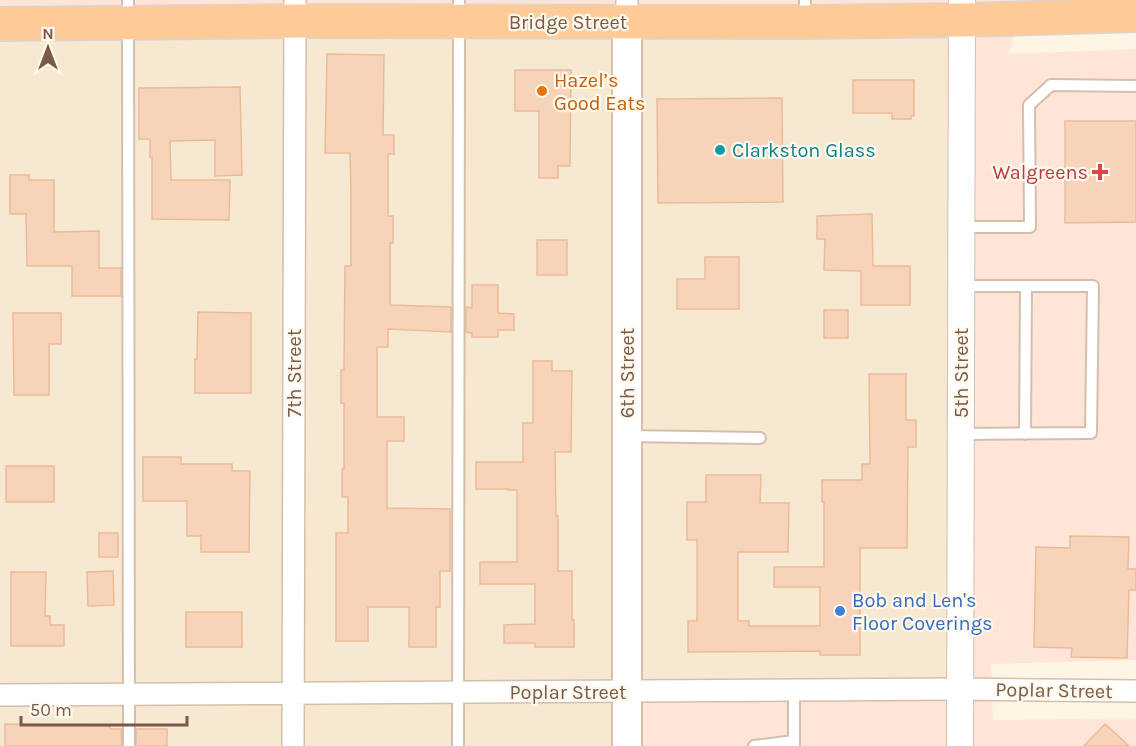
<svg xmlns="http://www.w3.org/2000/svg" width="1136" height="746" font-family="Karla,sans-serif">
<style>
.residential{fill:#f7e8d2}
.commercial{fill:#ffe5d8}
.building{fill:#f7d4b9;stroke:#ebbb98;stroke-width:1.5}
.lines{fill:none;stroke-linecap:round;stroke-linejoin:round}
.service-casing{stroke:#d4bfac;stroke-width:14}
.minor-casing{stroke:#d4bfac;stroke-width:24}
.tertiary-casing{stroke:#d4bfac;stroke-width:28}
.secondary-casing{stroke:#d7bfa9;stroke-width:32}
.trunk-casing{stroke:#dcd4cf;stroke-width:36}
.service{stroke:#fff;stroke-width:10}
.minor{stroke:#fff;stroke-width:21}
.tertiary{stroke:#fff;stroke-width:26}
.secondary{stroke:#fff;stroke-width:28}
.trunk{stroke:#feca98;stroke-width:33}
.food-dot{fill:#e8710a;stroke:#fff9ed;stroke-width:2}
.culture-dot{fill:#0f9aa8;stroke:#fff9ed;stroke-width:2}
.health-dot{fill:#e0444e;stroke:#fff9ed;stroke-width:2}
.shop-dot{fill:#3f7fe0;stroke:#fff9ed;stroke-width:2}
.labels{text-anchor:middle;stroke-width:4.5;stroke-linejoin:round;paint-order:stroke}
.street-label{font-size:20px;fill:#7a5b47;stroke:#fff9ed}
.food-label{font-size:20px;fill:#c56008;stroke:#fff9ed;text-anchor:start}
.culture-label{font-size:20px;fill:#0d838f;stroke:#fff9ed;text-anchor:start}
.health-label{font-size:20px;fill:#be3a42;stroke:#fff9ed;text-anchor:end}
.shop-label{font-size:20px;fill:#366cbe;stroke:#fff9ed;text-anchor:start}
</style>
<rect width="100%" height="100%" fill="#fef5e5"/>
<path class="residential" d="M962,20L960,689L627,746H0V23Z"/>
<path class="commercial" d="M0,0H1023L1009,54L1136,49V660L991,664L993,720L1136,719V746H627V692L960,689L961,20L0,24Z"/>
<path class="building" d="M327,54L384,55L383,135H394V154H388V216H393V243H390V305L451,307V332L388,329V347H377V417H404V441H387V508L450,509V571H440V607H436V647H409V607H368V641H336V533H348V497H342V469H344V403H341V370H344L345,266H351V193L350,153H325Z
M515,70H571L570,166H558V178H539V111H515Z
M853,80H914V116H911V119H892V113H853Z
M240,87L242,175L215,176V140L170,141L171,180H230L229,220L152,219V157H150V139H139V88Z
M782,98L783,202L658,203L657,99Z
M1065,121H1136V222L1065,223Z
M10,175H29V180H54V232L99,231V268H121V296H72V266H27L26,214H10Z
M872,214L873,266H910V305H861V271L824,270L825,239H817V216Z
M537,240H567V275H537Z
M705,257H739V309H677V279H705Z
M472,285H498V313L514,314V330H498V337H472V333L466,332V307L472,308Z
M824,310H848V338H824Z
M198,312L251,313V393H195V359H197Z
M13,313H61V344H49V395H14Z
M533,361H552V371H572L571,452H555L556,516H558V571H572V620H574V647H535V643H504V625L535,624V584H480V562H517V490H508V489H476V462H523V423H533Z
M869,374H906V420H916V447H908L907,548H860V655H820V651L688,652V621H697V540H687V502H706V475H761L760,503H789L788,552H738V621H749V626H820V587H774V567H824V502H822V480H862V464H870Z
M143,457H181V464H232V471H250L249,552H201V536H187V501H143Z
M6,466H54V502H6Z
M99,533H118V557H99Z
M1070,536L1129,537L1128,569H1136V590H1129L1127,658L1071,657L1072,648L1034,647L1036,547L1070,548Z
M113,571L114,605L88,606L87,572Z
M11,572H46L45,616H50V625H64V646H11Z
M186,612H242V647H186Z
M5,724L110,726V729H121L122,746H5Z
M1105,724L1129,746H1084Z
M136,729H167V746H136Z"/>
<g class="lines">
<defs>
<path id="service" d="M128,0L129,746
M805,0V19
M962,227H1030L1029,105L1051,85L1136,86
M961,434L1091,433L1093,286H961
M1025,434L1026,286
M627,436L760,438
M794,691V746
M458,746L459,0
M754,746L794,741"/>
<path id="minor" d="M627,0V22
M0,695L960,689L1136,691
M293,746L295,0"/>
<path id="tertiary" d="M960,746L962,0"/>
<path id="secondary" d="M627,22V746"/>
<path id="trunk" d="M0,24L295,21L805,22L962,20L1136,15"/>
</defs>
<use href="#service" class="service-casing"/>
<use href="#minor" class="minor-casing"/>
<use href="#tertiary" class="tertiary-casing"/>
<use href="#secondary" class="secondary-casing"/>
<use href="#trunk" class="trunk-casing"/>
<use href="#service" class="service"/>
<use href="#minor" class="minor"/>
<use href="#tertiary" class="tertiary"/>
<use href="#secondary" class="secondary"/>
<use href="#trunk" class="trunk"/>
</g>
<circle class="food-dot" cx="542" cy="91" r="6"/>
<circle class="culture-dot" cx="720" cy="150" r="6"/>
<path class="health-dot" d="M1097 163h6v6h6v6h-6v6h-6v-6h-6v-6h6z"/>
<circle class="shop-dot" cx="840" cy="611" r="6"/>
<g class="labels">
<g class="street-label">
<text x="568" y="29">Bridge Street</text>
<text transform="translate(294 373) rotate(-90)" y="7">7th Street</text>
<text transform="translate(627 373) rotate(-90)" y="7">6th Street</text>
<text transform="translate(961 373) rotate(-90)" y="7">5th Street</text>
<text transform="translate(1054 690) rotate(1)" y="7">Poplar Street</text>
<text x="568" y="699">Poplar Street</text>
</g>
<g class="food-label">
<text x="554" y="87">Hazel’s<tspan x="554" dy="23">Good Eats</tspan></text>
</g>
<g class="culture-label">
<text x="732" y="157">Clarkston Glass</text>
</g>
<g class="health-label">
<text x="1088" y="179">Walgreens</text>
</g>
<g class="shop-label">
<text x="852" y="607">Bob and Len's<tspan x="852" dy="23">Floor Coverings</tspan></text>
</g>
</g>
<g transform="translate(48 48)" stroke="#fff9ed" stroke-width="4.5" paint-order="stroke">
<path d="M0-4.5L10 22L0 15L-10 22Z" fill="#7a5b47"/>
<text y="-9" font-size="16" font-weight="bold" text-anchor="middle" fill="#7a5b47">N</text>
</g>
<path d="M21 716v9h166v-9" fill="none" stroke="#7a5b47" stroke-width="3"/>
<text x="30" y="716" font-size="18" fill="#7a5b47" stroke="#fff9ed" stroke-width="4.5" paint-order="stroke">50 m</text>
</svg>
